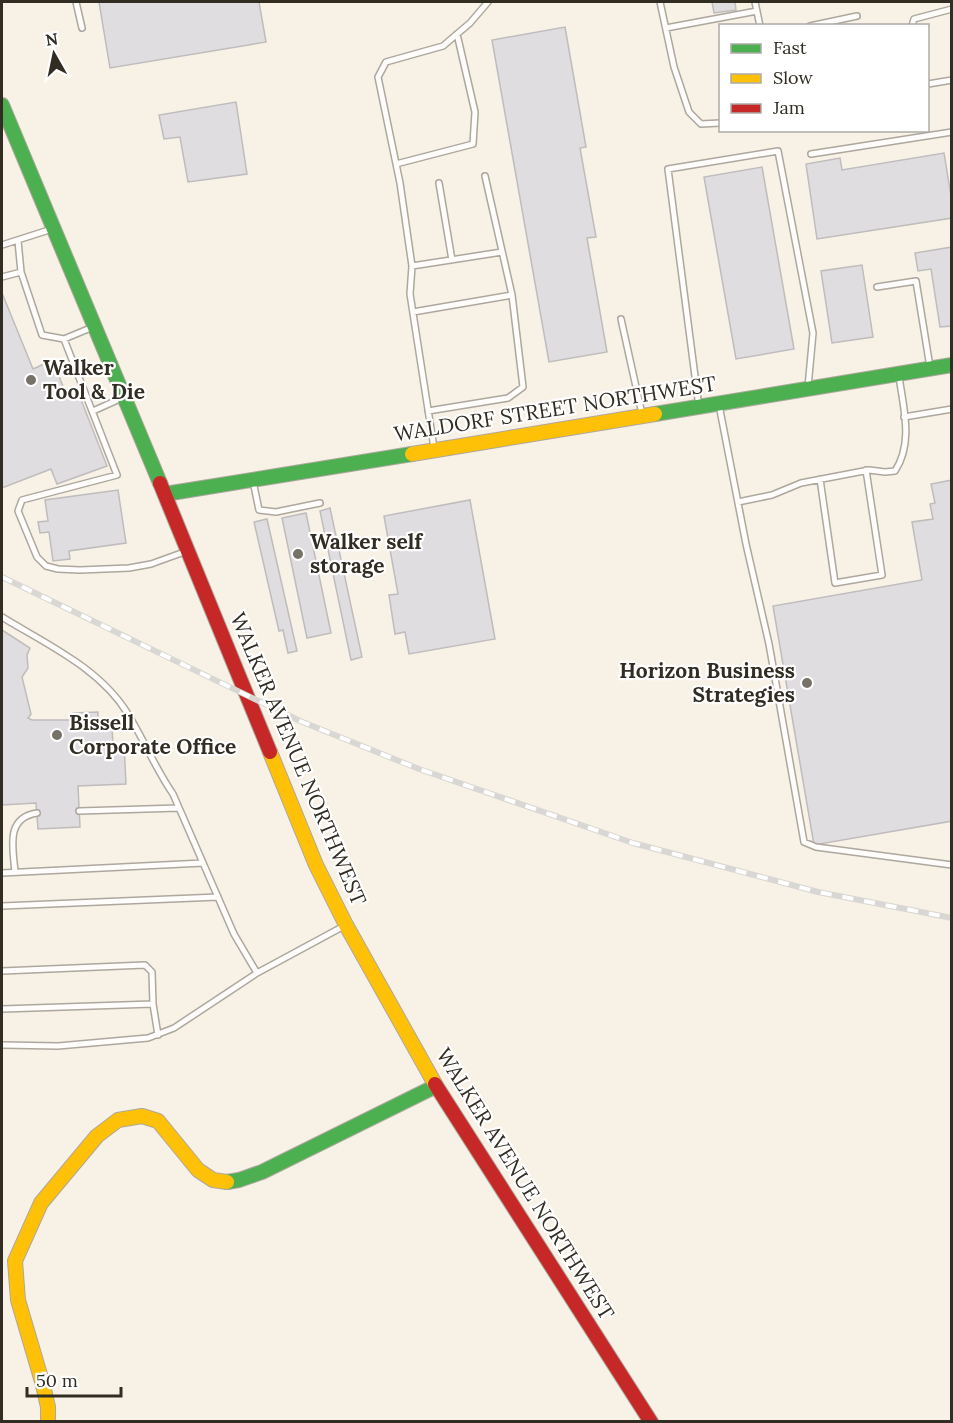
<svg xmlns="http://www.w3.org/2000/svg" width="953" height="1423" font-family="Lora,serif">
<style>
.building{fill:#dfdddf;stroke:#bebcbc;stroke-width:1.5}
.lines{fill:none;stroke-linecap:round;stroke-linejoin:round}
.lane-casing{stroke:#ada79e;stroke-width:8}
.fast-casing{stroke:#ada79e;stroke-width:16}
.slow-casing{stroke:#ada79e;stroke-width:16}
.jam-casing{stroke:#ada79e;stroke-width:16}
.lane{stroke:#fefdfb;stroke-width:5}
.fast{stroke:#4caf50;stroke-width:14}
.slow{stroke:#ffc107;stroke-width:14}
.jam{stroke:#c62828;stroke-width:14}
.rail-casing{stroke:#d9d7d3;stroke-width:6}
.rail{stroke:#fff;stroke-width:4;stroke-dasharray:11;stroke-linecap:butt}
.poi-dot{fill:#777267;stroke:#fff;stroke-width:2}
.labels{text-anchor:middle;stroke-width:4.5;stroke-linejoin:round;paint-order:stroke}
.poi-label{font-size:21px;font-weight:bold;fill:#322d23;stroke:#fff;text-anchor:start}
.street-label{font-size:21px;fill:#322d23;stroke:#fff}
</style>
<rect width="100%" height="100%" fill="#f8f1e6"/>
<path class="building" d="M99,2H259L266,42L110,68Z
M712,2H735L736,10L714,13Z
M565,27L586,147L580,148L596,237L587,238L607,352L549,362L492,40Z
M236,102L247,174L188,182L180,137L164,139L159,115Z
M944,153L952,202V218L817,239L806,164L840,158L842,170Z
M762,167L794,349L736,359L704,177Z
M952,247V326L940,327L931,269L918,271L915,253Z
M862,265L873,337L832,343L821,271Z
M2,293L33,369L53,360L67,397L78,392L107,466L57,484L51,469L2,488Z
M952,480V821L814,845L773,606L922,580L912,522L933,519L930,504L935,503L931,484Z
M118,490L126,543L69,551L70,559L53,561L49,532L40,533L38,522L48,521L45,500Z
M470,500L495,639L409,654L405,632L395,634L389,595L398,594L384,516Z
M330,508L362,657L351,660L320,511Z
M306,513L331,633L307,638L282,518Z
M267,519L297,651L288,653L283,630L279,631L254,522Z
M2,630L30,648L27,655L28,668L22,677L31,714L28,718L32,720H73V713L98,712V727L112,726L113,745L124,744L126,784L78,786L80,827L38,829L36,803L2,805Z"/>
<g class="lines">
<defs>
<path id="lane" d="M76,2L82,28
M660,2L674,67L689,112L701,124L720,123
M755,2L760,26
M810,26L857,16
M912,26L914,19L952,9
M666,28L757,11
M928,84L952,80
M811,154L952,132
M396,164L473,144L475,112L457,34
M485,176L512,295
M439,183L452,260
M2,245L52,229
M412,266L502,252
M21,272L42,335L64,339L117,475L22,500L18,511L37,557L46,566L58,569L80,570L129,568L151,564L187,551
M2,277L21,272L18,241
M877,287L916,281L930,367
M413,312L512,295L523,387L508,398L428,411
M621,319L642,414
M64,339L93,327
M719,405L746,544L769,644L804,842L816,847L952,865
M699,407L668,169L778,151L813,333L808,387
M93,411L124,397
M904,417L952,409
M434,448L410,294L412,266L400,183L378,77L386,62L443,46L470,23L488,2
M820,479L835,583L882,575L866,470
M253,481L259,510L276,512L320,503
M738,502L772,495L801,483L869,470L885,472L895,471C914,442 903,407 899,376
M2,617C46,644 100,668 128,714C144,740 155,768 173,794L234,934L257,973
M79,811L179,808
M15,872C13,848 5,818 37,813
M2,873L203,863
M2,906L218,897
M2,971L145,965L152,972L153,1004L158,1035
M2,1009L153,1004
M2,1045L58,1046L148,1038L174,1028L257,973L344,926"/>
<path id="fast" d="M2,105L160,483
M655,414L952,365
M165,494L412,454
M227,1182L239,1180L262,1172L436,1086"/>
<path id="slow" d="M412,454L655,414
M270,752L316,865L346,925L435,1084
M48,1422V1407L43,1385L18,1300L15,1261L41,1203L97,1136L118,1120L142,1116L158,1121L198,1170L213,1180L227,1182"/>
<path id="jam" d="M160,483L270,752
M435,1084L651,1422"/>
</defs>
<use href="#lane" class="lane-casing"/>
<use href="#fast" class="fast-casing"/>
<use href="#slow" class="slow-casing"/>
<use href="#jam" class="jam-casing"/>
<use href="#lane" class="lane"/>
<use href="#fast" class="fast"/>
<use href="#slow" class="slow"/>
<use href="#jam" class="jam"/>
<defs>
<path id="rail" d="M2,577L300,721L419,769L633,843L818,892L952,918"/>
</defs>
<use href="#rail" class="rail-casing"/>
<use href="#rail" class="rail"/>
</g>
<g class="poi-dot">
<circle cx="31" cy="380" r="6"/>
<circle cx="298" cy="554" r="6"/>
<circle cx="807" cy="683" r="6"/>
<circle cx="57" cy="735" r="6"/>
</g>
<g class="labels">
<g class="poi-label">
<text x="43" y="375">Walker<tspan x="43" dy="24">Tool &amp; Die</tspan></text>
<text x="310" y="549">Walker self<tspan x="310" dy="24">storage</tspan></text>
<text x="795" y="678" text-anchor="end">Horizon Business<tspan x="795" dy="24">Strategies</tspan></text>
<text x="69" y="730">Bissell<tspan x="69" dy="24">Corporate Office</tspan></text>
</g>
<g class="street-label">
<text transform="translate(555 409) rotate(-9)" y="7">WALDORF STREET NORTHWEST</text>
<text transform="translate(298 759) rotate(67)" y="7">WALKER AVENUE NORTHWEST</text>
<text transform="translate(525 1184) rotate(58)" y="7">WALKER AVENUE NORTHWEST</text>
</g>
</g>
<rect width="953" height="1423" fill="none" stroke="#322d23" stroke-width="6"/>
<rect x="719" y="24" width="210" height="108" fill="#ffffff" stroke="#adaba7" stroke-width="1.5"/>
<rect x="731" y="44" width="30" height="9" fill="#4caf50" stroke="#adaba7" stroke-width="1.5"/>
<text x="773" y="54" font-size="18" fill="#322d23">Fast</text>
<rect x="731" y="74" width="30" height="9" fill="#ffc107" stroke="#adaba7" stroke-width="1.5"/>
<text x="773" y="84" font-size="18" fill="#322d23">Slow</text>
<rect x="731" y="104" width="30" height="9" fill="#c62828" stroke="#adaba7" stroke-width="1.5"/>
<text x="773" y="114" font-size="18" fill="#322d23">Jam</text>
<g transform="translate(54 54) rotate(351)" stroke="#ffffff" stroke-width="4.5" paint-order="stroke">
<path d="M0-4.5L10 22L0 15L-10 22Z" fill="#322d23"/>
<text y="-9" font-size="16" font-weight="bold" text-anchor="middle" fill="#322d23">N</text>
</g>
<path d="M27 1387v9h94v-9" fill="none" stroke="#322d23" stroke-width="3"/>
<text x="36" y="1387" font-size="18" fill="#322d23" stroke="#ffffff" stroke-width="4.5" paint-order="stroke">50 m</text>
</svg>
